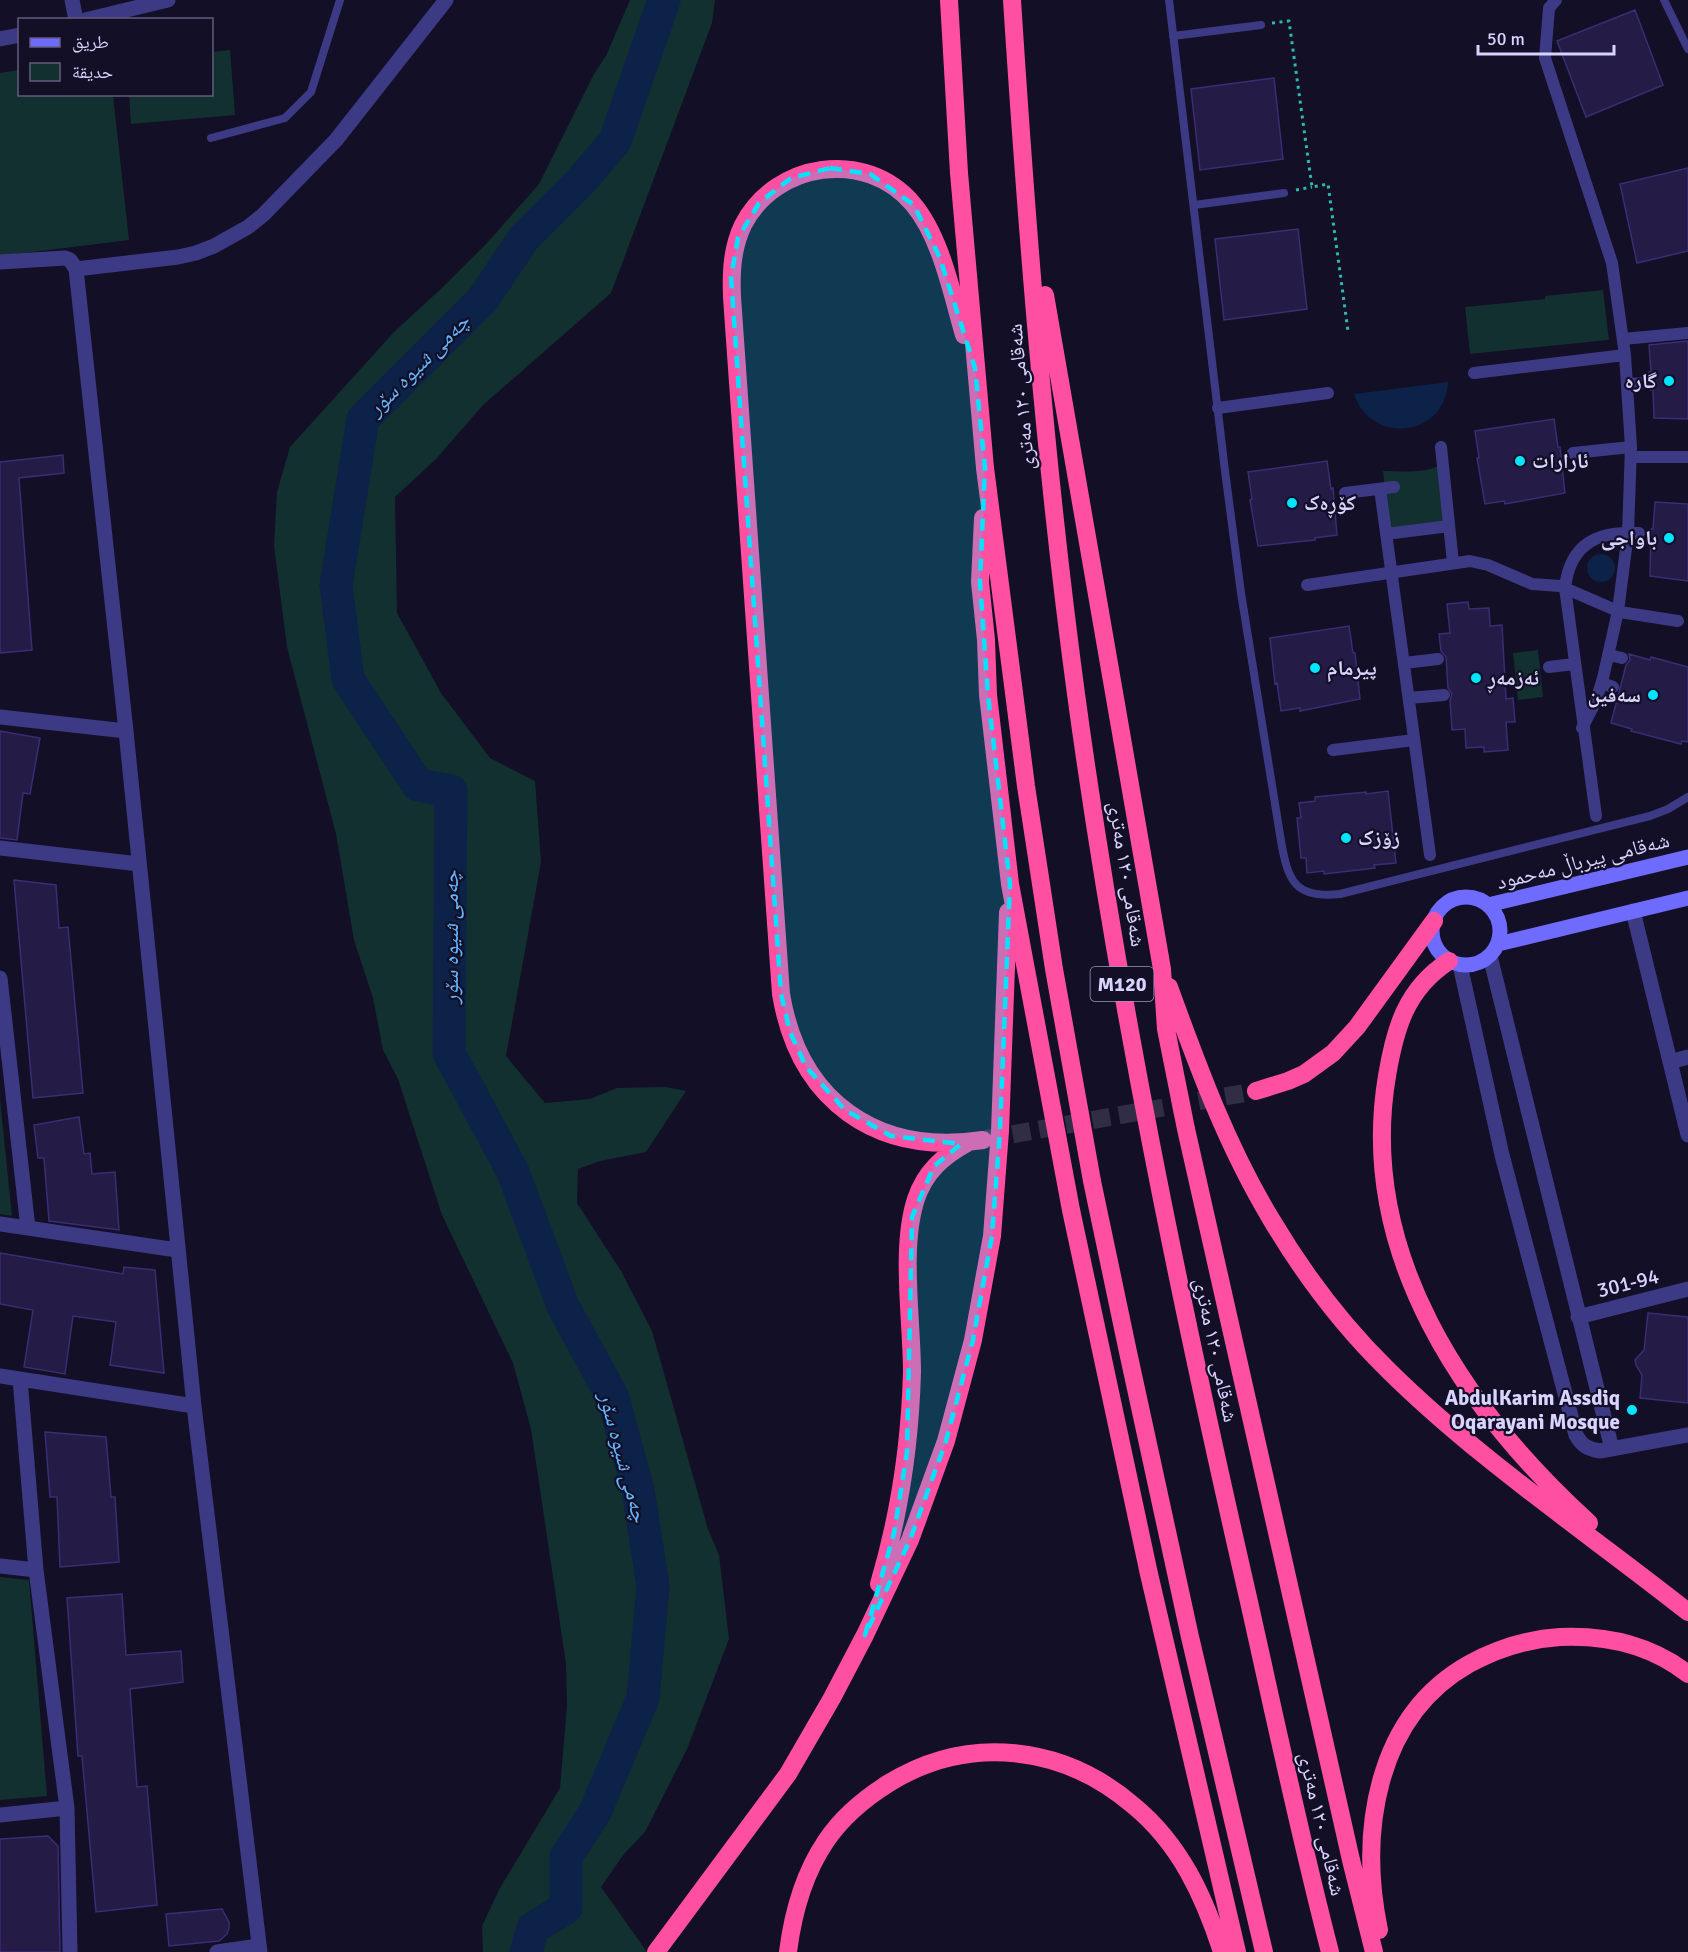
<svg xmlns="http://www.w3.org/2000/svg" width="1688" height="1952" font-family="Signika,'Noto Naskh Arabic',sans-serif">
<style>
.green{fill:#12302f}
.water{fill:#0c2248}
.lines{fill:none;stroke-linecap:round;stroke-linejoin:round}
.river{stroke:#0c2248;stroke-width:33}
.building{fill:#241b47;stroke:#3b2d73;stroke-width:1.5}
.motorway-tunnel{stroke:#312d47;stroke-width:18;stroke-dasharray:18 9;stroke-linecap:butt}
.path{stroke:#2fb8b0;stroke-width:3;stroke-dasharray:3 4.5;stroke-linecap:butt}
.service{stroke:#3d3a85;stroke-width:8}
.pedestrian{stroke:#3d3a85;stroke-width:12}
.minor{stroke:#3d3a85;stroke-width:15}
.tertiary{stroke:#3d3a85;stroke-width:15}
.secondary{stroke:#6f6bff;stroke-width:15}
.motorway{stroke:#ff4fa3;stroke-width:18}
.marked{fill:#00e5ff;fill-opacity:0.2;stroke:#00e5ff;stroke-width:4.5;stroke-dasharray:12 8;stroke-linejoin:round}
.poi-dot{fill:#00e5ff;stroke:#130f26;stroke-width:2}
.labels{text-anchor:middle;stroke-width:4.5;stroke-linejoin:round;paint-order:stroke}
.shield{fill:#130f26;stroke:#9e99be;stroke-width:1.5}
.shield-label{font-size:20px;font-weight:bold;fill:#d9d4ff}
.poi-label{font-size:21px;font-weight:bold;fill:#d9d4ff;stroke:#130f26;text-anchor:start}
.street-label{font-size:21px;fill:#d9d4ff;stroke:#130f26}
.water-label{font-size:22px;font-style:italic;fill:#62b6ff;stroke:#130f26}
</style>
<rect width="100%" height="100%" fill="#130f26"/>
<path class="green" d="M630,0H715L712,23L611,293L483,405L436,459L395,497L397,613L441,693L490,758L535,781L541,862L506,1056L545,1103L590,1099L617,1088L666,1087L686,1091L646,1152L600,1161L578,1169L577,1203L621,1271L652,1331L708,1529L719,1555L729,1639L687,1749L645,1832L624,1854L601,1887L647,1952H483L482,1926L500,1888L560,1788L567,1706L566,1664L531,1429L513,1363L442,1215L398,1079L383,1050L373,998L354,940L336,834L287,647L274,546L277,492L290,447L394,332L444,286L487,243L539,184L594,74L606,56Z
M230,50L235,115L131,124L129,95L212,94V52Z
M19,70L20,94L113,95L129,240L0,256V73Z
M1603,290L1609,340L1470,354L1465,307L1545,299V296Z
M1440,465L1445,524L1389,531L1383,471C1401,471 1424,474 1440,465Z
M1538,650L1543,697L1518,700L1513,653Z
M0,1099L12,1216L0,1214Z
M0,1577L29,1580L47,1796L0,1800Z"/>
<path class="water" d="M1448,382C1446,437 1371,446 1354,394Z
M1587 568a14 14 0 1 1 28 0a14 14 0 1 1-28 0Z"/>
<g class="lines">
<path class="river" d="M526,1952L533,1928L566,1908V1857L595,1812L643,1698L653,1586L638,1490L613,1398L563,1306L513,1172L449,1053L451,791L418,785L348,679L336,585L363,419L483,299L524,238L582,180L615,141L664,0"/>
</g>
<path class="building" d="M1635,10L1663,85L1586,117L1557,41Z
M1274,78L1283,159L1200,170L1191,89Z
M1688,168V251L1637,263L1620,184Z
M1298,229L1307,309L1224,320L1215,239Z
M1688,341V419L1654,418L1653,390H1650L1654,382L1649,376V372H1651L1649,345Z
M1554,419L1558,447H1560L1565,493L1505,504L1504,501L1485,504L1477,458H1479L1475,431Z
M63,455L64,473L19,478L32,650L0,653V462Z
M1327,461L1331,489L1333,488L1337,535L1315,538V540L1258,546L1250,500L1252,499L1248,472Z
M1655,502L1688,504V581L1650,576L1651,529H1653Z
M1468,602L1469,609L1489,608L1490,626L1502,625L1506,699L1513,698L1515,722H1506L1508,750L1484,752V747L1466,748L1465,729L1452,730L1450,701L1452,694L1448,688L1446,657L1441,651L1439,634L1450,633L1447,604Z
M1349,626L1353,653H1355L1360,699L1300,711V708L1281,711L1277,683L1275,684L1270,638Z
M1629,654L1650,660L1651,657L1688,667V742L1682,741L1681,744L1631,731L1632,729L1611,723L1626,665L1630,660Z
M0,731L40,738L30,794L23,793L17,840L0,838Z
M1388,791L1396,863L1374,865L1375,868L1324,874V871L1307,873L1306,858H1301L1297,818H1301L1299,803L1315,801V797L1366,792V794Z
M14,880L56,885L59,928L68,927L83,1093L33,1098Z
M79,1117L84,1154L90,1153L92,1174L115,1172L119,1230L49,1221L44,1158H38L34,1125Z
M0,1253L123,1274L124,1267L155,1270L164,1373L110,1365L116,1322L73,1316L65,1374L24,1367L33,1310L0,1304Z
M1648,1313L1688,1317V1403L1640,1398L1642,1375L1636,1365L1635,1360L1644,1350Z
M45,1432L106,1437L111,1497H115L119,1562L60,1567L57,1497H50Z
M122,1594L126,1655L181,1651L183,1682L130,1689L137,1787L147,1786L157,1905L96,1912L82,1756H78L67,1598Z
M48,1836L58,1846L60,1952H0V1839Z
M222,1909L229,1922V1928L227,1934L219,1941L169,1946L166,1914Z"/>
<g class="lines">
<path class="motorway-tunnel" d="M986,1139L1256,1091"/>
<path class="path" d="M1272,23L1289,21L1312,187L1328,184L1348,331
M1296,190L1312,187"/>
<path class="service" d="M1169,0L1225,471L1241,593L1281,841C1288,881 1295,899 1340,894L1650,816L1668,809L1688,797
M1664,0L1688,49
M1173,36L1261,25
M211,138L285,118L311,92L340,0
M1194,205L1284,193"/>
<path class="pedestrian" d="M1556,0L1549,8L1545,58L1612,263L1625,355L1631,447L1628,533L1618,611L1603,678L1596,701L1582,728
M1623,339L1688,333
M1474,373L1625,355
M1627,384L1646,383
M1218,408L1328,393
M1441,447L1453,563
M1573,453L1631,447
M1631,457H1688
M1380,489L1430,855
M1345,493L1394,487
M1386,534L1449,526
M1307,585L1470,561L1488,565L1532,584L1560,586L1620,612L1678,621
M1609,655L1622,658
M1404,663L1438,659
M1549,667L1574,664
M1602,683L1613,687
M1409,698L1444,695
M1333,750L1414,740
M1596,816L1565,588C1570,543 1598,531 1639,533"/>
<path class="minor" d="M72,0L76,20
M0,262L65,258L70,260L76,269L126,731L194,1406L260,1952
M76,269L178,257L196,253L214,246L248,227L263,215L336,140L446,0
M0,717L126,731
M0,848L139,864
M1633,911L1688,1135
M1490,956L1612,1449
M1460,965L1502,1155L1576,1435C1582,1446 1588,1449 1600,1451L1688,1435
M0,978L28,1228
M1670,1062L1688,1057
M0,1224L177,1250
M1578,1317L1688,1289
M0,1376L194,1406
M20,1379L36,1570L67,1808L70,1952
M0,1566L36,1570
M0,1815L67,1808
M217,1952L259,1946"/>
<path class="tertiary" d="M85,20L168,0
M0,39L20,35"/>
<path class="secondary" d="M1432 931a34 34 0 1 1 68 0a34 34 0 1 1-68 0Z
M1488,905L1688,857
M1498,944L1688,898"/>
<path class="motorway" d="M949,0L959,173L985,468L1026,786L1054,969L1092,1181L1128,1352L1190,1637L1264,1952
M1012,0C1027,232 1045,464 1076,694C1117,996 1179,1296 1247,1593C1274,1713 1299,1833 1330,1952
M1045,295L1162,969L1166,1029L1186,1129L1351,1860L1374,1952
M964,335C952,294 941,237 913,204C866,148 775,162 743,225C732,248 731,272 732,297L781,994C799,1101 876,1156 983,1140
M983,518L980,582L986,640L988,695L1010,884L1071,1210L1149,1574L1237,1952
M1449,961C1406,989 1395,1028 1387,1076C1357,1253 1464,1409 1589,1523
M1169,987C1198,1067 1227,1146 1271,1219C1303,1273 1343,1326 1388,1370C1479,1460 1587,1532 1688,1612
M1256,1091L1288,1081L1304,1074L1333,1053L1357,1027L1434,921
M879,1584C900,1513 910,1447 912,1372C912,1321 900,1247 916,1199C925,1172 943,1156 967,1143
M1379,1930C1359,1833 1375,1717 1469,1664C1498,1648 1527,1639 1560,1637C1606,1635 1651,1645 1688,1674
M656,1952L788,1774L832,1698L865,1635L910,1540L946,1441L973,1340L992,1236L1000,1131L1008,912
M788,1952C793,1912 803,1875 826,1841C842,1817 865,1798 889,1783C969,1734 1063,1745 1134,1806C1180,1844 1204,1896 1222,1952"/>
</g>
<path class="marked" d="M830,168L870,174L914,205L940,258L975,368L985,468L980,582L988,695L1010,884L1000,1131L992,1236L973,1340L946,1441L910,1540L865,1635L894,1533L907,1452L912,1217L934,1166L961,1144L891,1136L845,1110L806,1067L790,1032L781,994L731,277L738,238L759,203L791,178Z"/>
<g class="poi-dot">
<circle cx="1669" cy="381" r="6"/>
<circle cx="1520" cy="461" r="6"/>
<circle cx="1292" cy="503" r="6"/>
<circle cx="1669" cy="538" r="6"/>
<circle cx="1315" cy="668" r="6"/>
<circle cx="1476" cy="678" r="6"/>
<circle cx="1653" cy="695" r="6"/>
<circle cx="1346" cy="838" r="6"/>
<circle cx="1632" cy="1410" r="6"/>
</g>
<g class="labels">
<rect class="shield" x="1090.5" y="967" width="63" height="34" rx="4.5"/>
<g class="shield-label">
<text x="1122" y="991">M120</text>
</g>
<g class="poi-label">
<text x="1657" y="388" text-anchor="end">گارە</text>
<text x="1532" y="468">ئارارات</text>
<text x="1304" y="510">کۆڕەک</text>
<text x="1657" y="545" text-anchor="end">باواجی</text>
<text x="1327" y="675">پیرمام</text>
<text x="1488" y="685">ئەزمەڕ</text>
<text x="1641" y="702" text-anchor="end">سەفین</text>
<text x="1358" y="845">زۆزک</text>
<text x="1620" y="1405" text-anchor="end">AbdulKarim Assdiq<tspan x="1620" dy="24">Oqarayani Mosque</tspan></text>
</g>
<g class="street-label">
<text transform="translate(1021 397) rotate(-95)" y="7">شەقامی ١٢٠ مەتری</text>
<text transform="translate(1583 861) rotate(-14)" y="7">شەقامی پیرباڵ مەحمود</text>
<text transform="translate(1127 874) rotate(81)" y="7">شەقامی ١٢٠ مەتری</text>
<text transform="translate(1628 1283) rotate(-14)" y="7">301-94</text>
<text transform="translate(1216 1350) rotate(78)" y="7">شەقامی ١٢٠ مەتری</text>
<text transform="translate(1322 1824) rotate(77)" y="7">شەقامی ١٢٠ مەتری</text>
</g>
<g class="water-label">
<text transform="translate(418 364) rotate(-45)" y="8">چەمی شیوە سۆر</text>
<text transform="translate(450 937) rotate(-90)" y="8">چەمی شیوە سۆر</text>
<text transform="translate(624 1457) rotate(75)" y="8">چەمی شیوە سۆر</text>
</g>
</g>
<rect x="18" y="18" width="195" height="78" fill="#130f26" stroke="#625e7d" stroke-width="1.5"/>
<rect x="30" y="38" width="30" height="9" fill="#6f6bff" stroke="#625e7d" stroke-width="1.5"/>
<text x="72" y="48" font-size="18" fill="#d9d4ff">طريق</text>
<rect x="30" y="63" width="30" height="18" fill="#12302f" stroke="#625e7d" stroke-width="1.5"/>
<text x="72" y="78" font-size="18" fill="#d9d4ff">حديقة</text>
<path d="M1478 45v9h136v-9" fill="none" stroke="#d9d4ff" stroke-width="3"/>
<text x="1487" y="45" font-size="18" fill="#d9d4ff" stroke="#130f26" stroke-width="4.5" paint-order="stroke">50 m</text>
</svg>
